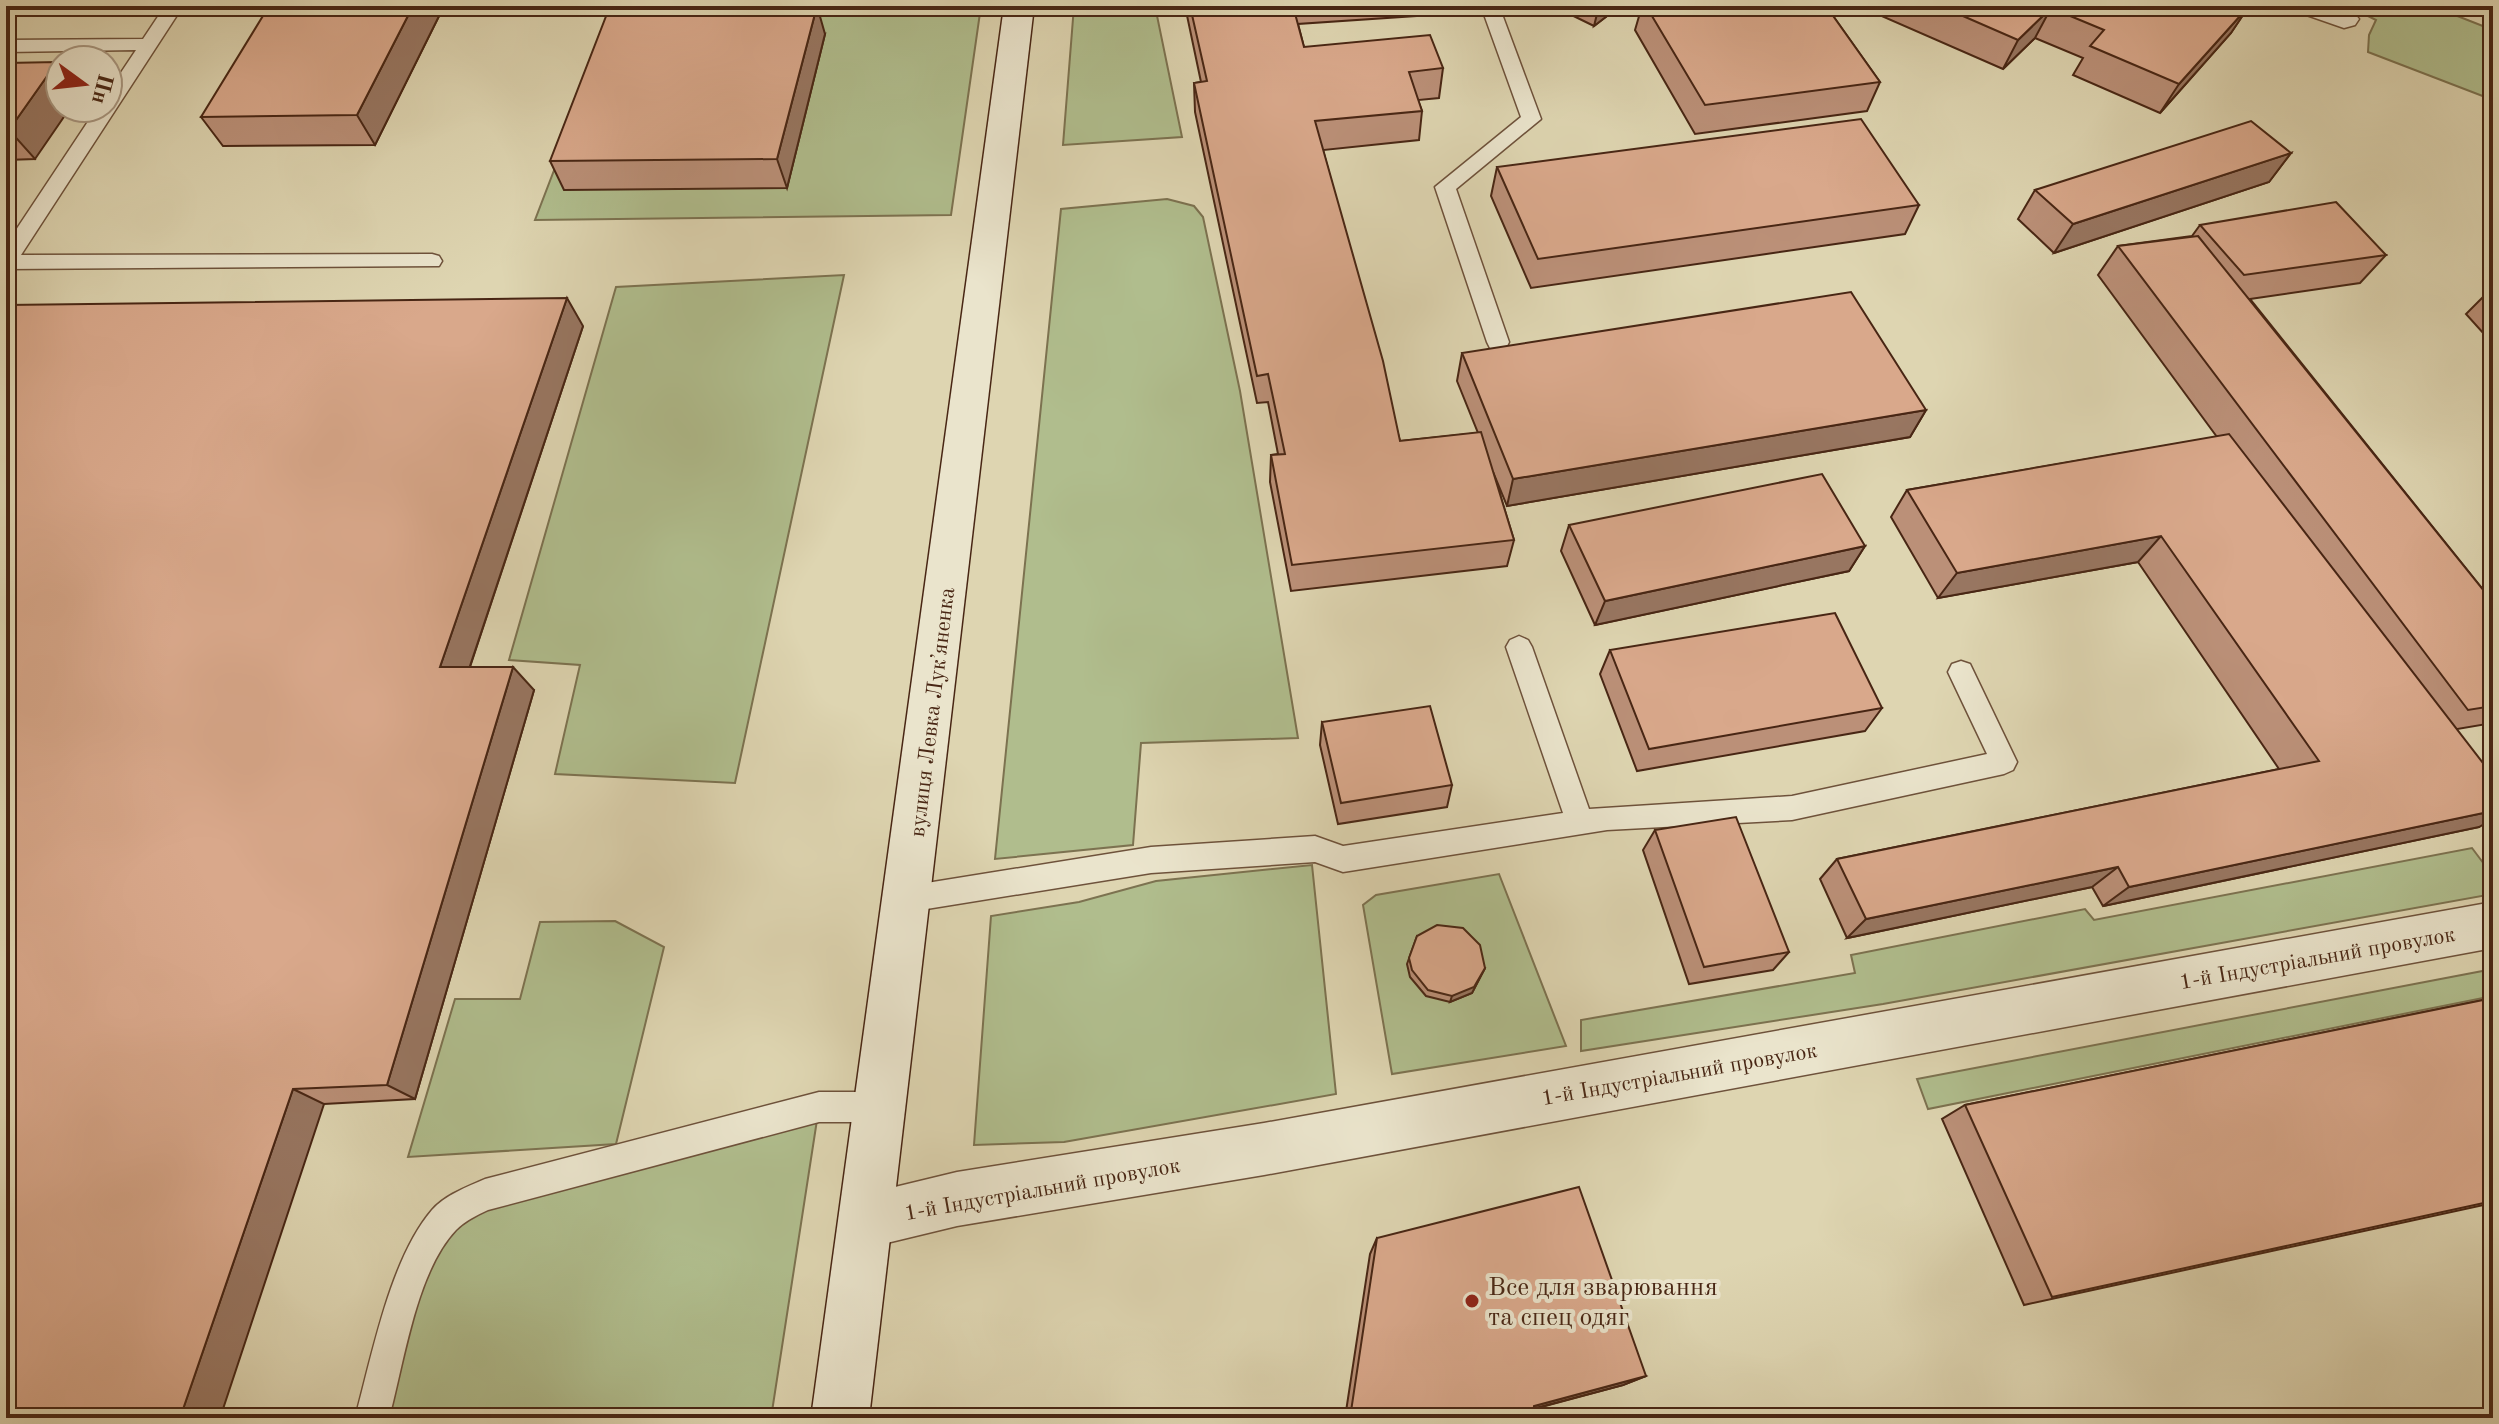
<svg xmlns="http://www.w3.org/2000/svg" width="2499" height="1424" viewBox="0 0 2499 1424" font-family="'Old Standard TT',serif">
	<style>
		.green { fill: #b0bd8d; stroke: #7c7250; stroke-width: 2 }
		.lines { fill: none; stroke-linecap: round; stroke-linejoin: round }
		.lane-casing { stroke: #6e523b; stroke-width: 3 }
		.street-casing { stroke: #6e523b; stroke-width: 3 }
		.secondary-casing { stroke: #482614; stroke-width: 3 }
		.lane { fill: #eae4cc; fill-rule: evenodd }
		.street { fill: #eae4cc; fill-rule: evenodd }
		.secondary { fill: #eae4cc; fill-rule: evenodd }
		.wall { fill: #bb9078; stroke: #482614; stroke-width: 2 }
		.shaded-wall { fill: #987661; stroke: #482614; stroke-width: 2 }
		.building { fill: #d9a88b; stroke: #482614; stroke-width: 2 }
		.poi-dot { fill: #8f2418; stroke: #eae4cc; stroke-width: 3 }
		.labels { text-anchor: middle; stroke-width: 8; stroke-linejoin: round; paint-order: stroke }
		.street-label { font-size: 22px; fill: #482614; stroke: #eae4cc }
		.near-poi-label { font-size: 26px; fill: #482614; stroke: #eae4cc; text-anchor: start }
	</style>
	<rect width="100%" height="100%" fill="#ded5b1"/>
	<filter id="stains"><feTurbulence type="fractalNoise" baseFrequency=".0025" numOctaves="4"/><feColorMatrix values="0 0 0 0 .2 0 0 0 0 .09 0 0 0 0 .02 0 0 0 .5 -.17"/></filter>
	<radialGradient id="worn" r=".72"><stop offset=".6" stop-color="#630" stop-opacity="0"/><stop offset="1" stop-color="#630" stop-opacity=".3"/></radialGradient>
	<g class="green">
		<path d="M617,6H981L951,215L535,220Z"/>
		<path d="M1074,6H1155L1182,137L1063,145Z"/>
		<path d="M2348,6H2432L2493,30V100L2368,52L2369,35L2376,20Z"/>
		<path d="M1167,199L1194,206L1203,217L1240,391L1298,738L1141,743L1133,845L995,859L1061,209Z"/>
		<path d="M844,275L735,783L555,774L580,665L509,660L616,287Z"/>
		<path d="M2472,848L2493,876V894L1883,1004L1581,1051V1020L1855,973L1851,955L2085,909L2094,920Z"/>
		<path d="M1312,865L1336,1094L1064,1142L974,1145L991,916L1079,902L1156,881Z"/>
		<path d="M1499,874L1566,1046L1392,1074L1363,905L1376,895Z"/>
		<path d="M615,921L664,947L616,1144L408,1157L455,999H520L540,922Z"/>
		<path d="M2493,969V996L1928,1109L1917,1079Z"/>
		<path d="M819,1107L771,1418H372L443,1220Z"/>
	</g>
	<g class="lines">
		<defs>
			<g id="lane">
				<path d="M165,6H183L21,255L432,254L439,256L442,261L439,266L6,269V245L97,108H108V92L136,50L6,52V40L143,39Z"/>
				<path d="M1481,6H1499L1541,119L1456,189L1509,342L1506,348H1490L1487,342L1435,187L1521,117Z"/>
				<path d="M1519,636L1528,640L1532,647L1589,809L1792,796L1987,754L1948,672L1952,664L1961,661L1970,664L2017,762L2013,770L2004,774L1792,820L1607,830L1343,872L1315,862L1151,873L908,912L898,908L894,899L898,890L908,886L1151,847L1315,836L1343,846L1563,813L1506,647L1510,640Z"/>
				<path d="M819,1092H881L892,1096L896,1107L892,1118L881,1122H819L488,1210C477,1215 465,1221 456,1230C416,1272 404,1363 389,1418H355C372,1356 390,1259 432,1210C445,1195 467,1187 485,1179Z"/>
			</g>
			<g id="street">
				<path d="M2294,6C2314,6 2346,0 2359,19L2355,25L2344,28L2298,12Z"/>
				<path d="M2493,902V948L1264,1175L957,1226L866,1248L847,1240L839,1221L847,1202L866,1194L957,1172L1264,1123Z"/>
			</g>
			<path id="secondary" d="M1004,6H1034L869,1418H811Z"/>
		</defs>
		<use href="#lane" class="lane-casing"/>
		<use href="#street" class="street-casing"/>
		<use href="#secondary" class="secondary-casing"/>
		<use href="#lane" class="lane"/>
		<use href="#street" class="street"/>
		<use href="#secondary" class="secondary"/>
	</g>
	<g class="wall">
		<path d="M444,6L375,145L223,146L201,117Z"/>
		<path d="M1185,6H1417L1416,16L1298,24L1304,47L1443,68L1439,98L1418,100L1422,111L1419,140L1323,150L1400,441L1478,433L1457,381L1462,353L1926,410L1910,437L1507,506L1493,472L1514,540L1507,566L1291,591L1270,482L1271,455L1278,454L1268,402L1257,403L1195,112L1194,83L1201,82Z"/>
		<path d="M1553,6H1620L1594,26Z"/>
		<path d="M1642,6H1826L1880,82L1867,111L1695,134L1635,30Z"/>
		<path d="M1880,6H2249L2231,33L2160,113L2073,75L2083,58L2035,38L2003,69L1877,14Z"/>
		<path d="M825,34L787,188L564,190L550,161Z"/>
		<path d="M6,63L35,159L6,160Z"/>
		<path d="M2291,153L2269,182L2054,253L2018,219L2035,190Z"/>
		<path d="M1497,167L1919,205L1905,234L1531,288L1491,196Z"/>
		<path d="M2200,225L2386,255L2360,283L2250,299L2493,602V723L2457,729L2479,827L2103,906L2092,887L1847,938L1820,879L1837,859L2279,769L2138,562L1938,598L1891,517L1907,490L2217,437L2098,275L2118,246L2192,236Z"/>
		<path d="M2493,287V344L2466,314Z"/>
		<path d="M583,326L470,667L534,690L415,1099L324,1104L6,1418Z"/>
		<path d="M1569,525L1865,546L1849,571L1595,625L1561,551Z"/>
		<path d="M1610,650L1882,708L1865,731L1637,771L1600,674Z"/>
		<path d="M1322,722L1452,785L1447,807L1338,824L1320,745Z"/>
		<path d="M1655,830L1789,952L1773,970L1689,984L1643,850Z"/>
		<path d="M1417,936L1485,968L1472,993L1450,1002L1426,996L1410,977L1407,964Z"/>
		<path d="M2493,998V1203L2024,1305L1942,1119L1965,1105Z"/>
		<path d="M1377,1238L1646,1376L1623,1385L1534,1409L1533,1418H1345L1370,1254Z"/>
	</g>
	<g class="shaded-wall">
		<path d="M413,6H444L375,145L357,115Z"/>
		<path d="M817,6L825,34L787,188L777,159Z"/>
		<path d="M1599,6H1620L1594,26Z"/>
		<path d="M2249,6L2231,33L2160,113L2179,84Z"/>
		<path d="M2051,8L2035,38L2003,69L2018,40Z"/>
		<path d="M57,62L60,65V108H70L35,159L9,130Z"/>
		<path d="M2291,153L2269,182L2054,253L2073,224Z"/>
		<path d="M567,298L583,326L462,690L440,667Z"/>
		<path d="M1926,410L1910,437L1507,506L1513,479Z"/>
		<path d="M2161,536L2138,562L1938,598L1957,573Z"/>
		<path d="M1865,546L1849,571L1595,625L1605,601Z"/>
		<path d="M513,667L534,690L415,1099L387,1085Z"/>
		<path d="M2493,811V819L2479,827L2103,906L2129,887Z"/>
		<path d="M2118,867L2092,887L1847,938L1866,919Z"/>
		<path d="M1485,968L1472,993L1450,1002L1452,996Z"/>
		<path d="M293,1089L324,1104L220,1418H180Z"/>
		<path d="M1646,1376L1623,1385L1517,1413L1534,1406Z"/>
	</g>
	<g class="building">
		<path d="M269,6H413L357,115L201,117Z"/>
		<path d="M610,6H817L777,159L550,161Z"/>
		<path d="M1190,6H1293L1304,47L1430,35L1443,68L1409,72L1422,111L1315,121L1383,361L1400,441L1481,432L1514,540L1292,565L1271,455L1285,454L1268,374L1257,376L1194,83L1207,81Z"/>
		<path d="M1646,6H1826L1880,82L1705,105Z"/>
		<path d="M1940,6H2249L2179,84L2090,46L2104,30L2051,8L2018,40Z"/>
		<path d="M57,62L9,130H6V63Z"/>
		<path d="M1861,119L1919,205L1538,259L1497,167Z"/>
		<path d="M2251,121L2291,153L2073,224L2035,190Z"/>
		<path d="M2336,202L2386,255L2244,275L2200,225Z"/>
		<path d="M2198,236L2493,602V706L2468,710L2118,246Z"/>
		<path d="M1851,292L1926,410L1513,479L1462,353Z"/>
		<path d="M567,298L440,667H513L387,1085L293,1089L180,1418H6V305Z"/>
		<path d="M2229,434L2493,776V811L2129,887L2118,867L1866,919L1837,859L2319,761L2161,536L1957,573L1907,490Z"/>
		<path d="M1822,474L1865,546L1605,601L1569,525Z"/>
		<path d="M1835,613L1882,708L1649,749L1610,650Z"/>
		<path d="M1430,706L1452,785L1341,803L1322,722Z"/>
		<path d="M1736,817L1789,952L1704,967L1655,830Z"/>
		<path d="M1437,925L1463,928L1480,945L1485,968L1474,987L1452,996L1428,990L1412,970L1409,958L1417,936Z"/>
		<path d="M2493,998V1201L2052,1297L1965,1105Z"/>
		<path d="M1579,1187L1646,1376L1534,1406L1533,1418H1350L1377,1238Z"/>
	</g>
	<circle class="poi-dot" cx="1472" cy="1301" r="8"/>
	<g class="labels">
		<g class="street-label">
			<text transform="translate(931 712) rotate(-83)" y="8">вулиця Левка Лукʼяненка</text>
			<text transform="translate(2317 957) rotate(-10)" y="8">1-й Індустріальний провулок</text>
			<text transform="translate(1679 1073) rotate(-10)" y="8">1-й Індустріальний провулок</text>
			<text transform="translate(1042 1188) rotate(-10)" y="8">1-й Індустріальний провулок</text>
		</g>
		<g class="near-poi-label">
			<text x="1488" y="1295">Все для зварювання<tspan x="1488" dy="30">та спец одяг</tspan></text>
		</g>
	</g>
	<rect width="2499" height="1424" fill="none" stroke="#ded5b1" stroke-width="32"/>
	<rect x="8" y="8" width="2483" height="1408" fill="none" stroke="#482614" stroke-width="4"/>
	<rect x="16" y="16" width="2467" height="1392" fill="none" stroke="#482614" stroke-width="2"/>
	<g transform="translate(84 84) rotate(105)"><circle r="38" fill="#eae4cc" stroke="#a99882" stroke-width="2"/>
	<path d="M0-6L14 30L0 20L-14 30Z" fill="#8f2418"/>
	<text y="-12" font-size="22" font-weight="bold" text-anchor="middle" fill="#482614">Пн</text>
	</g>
	<rect width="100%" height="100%" filter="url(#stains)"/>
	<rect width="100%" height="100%" fill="url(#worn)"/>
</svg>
